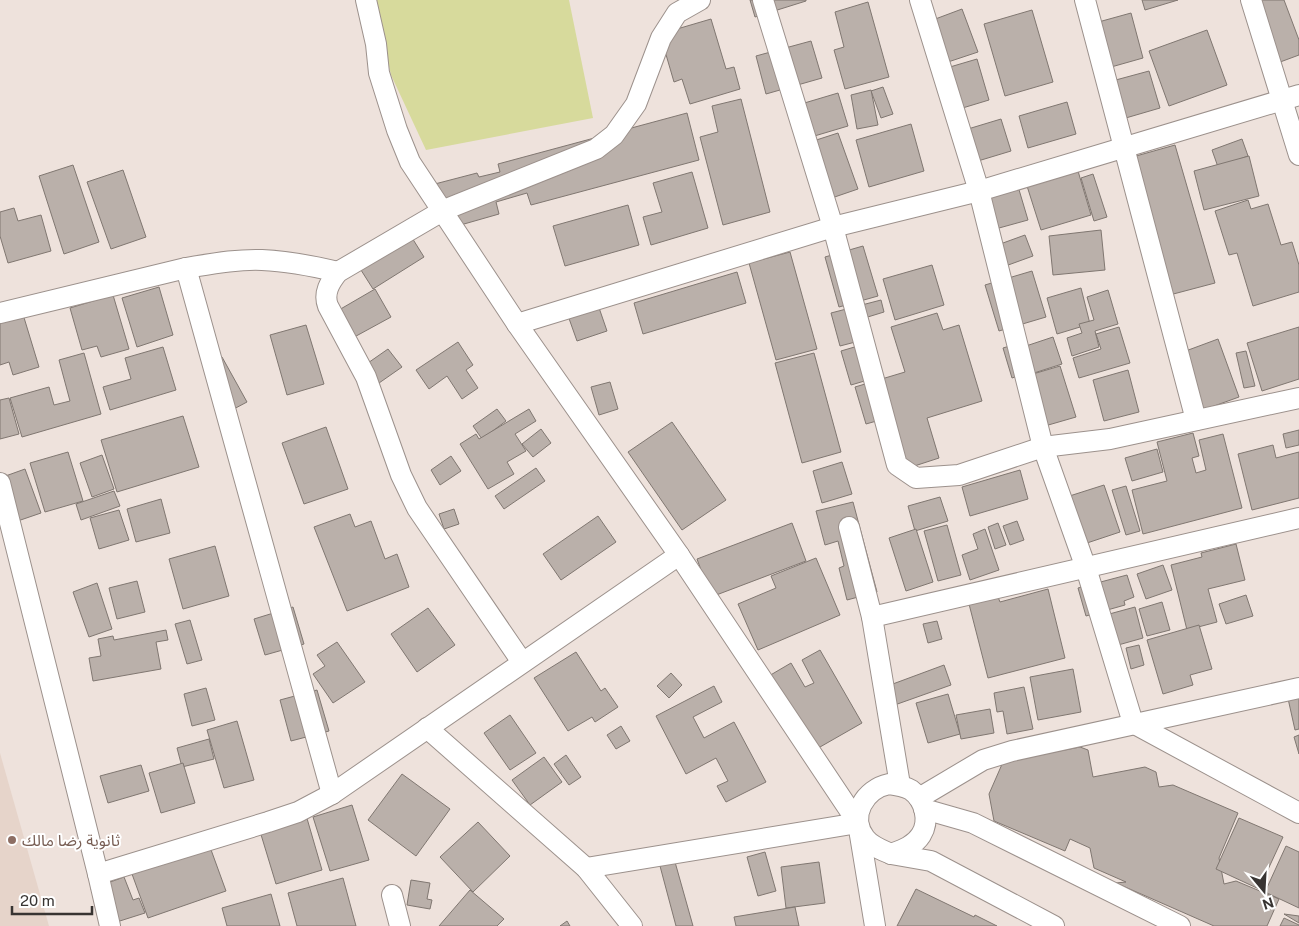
<svg xmlns="http://www.w3.org/2000/svg" width="1299" height="926" viewBox="0 0 1299 926" font-family="'Public Sans','Noto Sans Arabic',sans-serif">
	<style>
		.built { fill: #e6d4ca }
		.green { fill: #d7da9c }
		.building { fill: #bab0aa; stroke: #807771 }
		.lines { fill: none; stroke-linecap: round; stroke-linejoin: round }
		.street-casing { stroke: #9c918c; stroke-width: 22 }
		.street { stroke: #fff; stroke-width: 20 }
		.education-dot { fill: #8d6e63; stroke: #fff; stroke-width: 2 }
		.labels { text-anchor: middle; stroke-width: 4; stroke-linejoin: round; paint-order: stroke }
		.education-label { font-size: 16px; fill: #785e54; stroke: #fff; text-anchor: start }
	</style>
	<rect width="100%" height="100%" fill="#eee2dc"/>
	<path class="built" d="M0,753L49,926H0Z"/>
	<path class="green" d="M374,0H569L593,118L426,150L391,75Z"/>
	<g class="building">
		<path d="M750,0H806V1L755,17Z"/>
		<path d="M1142,0H1178L1145,10Z"/>
		<path d="M1245,0H1284L1299,40V55L1264,68L1248,24L1253,22Z"/>
		<path d="M868,2L889,77L845,89L834,50L844,47L835,12Z"/>
		<path d="M962,9L978,52L945,63L930,21Z"/>
		<path d="M1032,10L1053,82L1005,96L984,24Z"/>
		<path d="M1131,13L1143,58L1097,71L1084,26Z"/>
		<path d="M711,19L726,69L734,67L740,89L690,104L682,79L674,82L660,34Z"/>
		<path d="M1207,30L1227,85L1169,106L1149,51Z"/>
		<path d="M811,41L822,78L766,94L756,56Z"/>
		<path d="M977,59L989,100L946,113L933,72Z"/>
		<path d="M1149,71L1160,108L1112,122L1101,84Z"/>
		<path d="M883,87L893,114L881,118L871,91Z"/>
		<path d="M871,90L878,125L857,129L851,95Z"/>
		<path d="M838,93L848,126L801,140L791,107Z"/>
		<path d="M741,99L770,212L723,225L700,137L718,132L712,106Z"/>
		<path d="M1067,102L1076,134L1028,148L1019,116Z"/>
		<path d="M687,113L699,160L531,205L527,193L496,202L499,214L443,230L431,185L477,173L479,177L500,172L498,164Z"/>
		<path d="M1001,119L1011,151L968,164L958,132Z"/>
		<path d="M911,124L924,171L869,187L856,140Z"/>
		<path d="M838,133L858,189L820,202L804,144Z"/>
		<path d="M1242,139L1248,156L1218,167L1212,150Z"/>
		<path d="M1175,145L1215,283L1162,297L1122,160Z"/>
		<path d="M1249,156L1259,196L1204,210L1194,171Z"/>
		<path d="M73,165L99,242L64,254L39,176Z"/>
		<path d="M123,170L146,237L111,249L87,182Z"/>
		<path d="M1078,171L1091,215L1041,230L1027,186Z"/>
		<path d="M692,172L708,228L651,245L643,217L662,212L653,183Z"/>
		<path d="M1093,174L1107,217L1094,221L1081,178Z"/>
		<path d="M1017,183L1028,220L981,233L971,197Z"/>
		<path d="M1248,200L1251,209L1268,204L1281,245L1292,242L1299,265V292L1253,306L1237,253L1229,255L1215,211Z"/>
		<path d="M628,205L639,245L565,266L553,226Z"/>
		<path d="M14,208L18,221L41,215L51,251L8,263L0,236V212Z"/>
		<path d="M1101,230L1105,270L1053,275L1049,236Z"/>
		<path d="M409,233L424,257L373,289L354,259Z"/>
		<path d="M1025,235L1033,256L1000,268L992,247Z"/>
		<path d="M863,246L878,296L839,307L825,257Z"/>
		<path d="M790,252L817,349L776,360L749,263Z"/>
		<path d="M932,265L944,305L895,320L883,279Z"/>
		<path d="M1032,271L1046,317L999,331L985,285Z"/>
		<path d="M737,272L746,303L643,334L634,303Z"/>
		<path d="M159,287L173,335L137,347L122,298Z"/>
		<path d="M1081,288L1090,324L1057,334L1047,298Z"/>
		<path d="M375,289L391,317L347,341L332,314Z"/>
		<path d="M1108,290L1118,324L1095,331L1099,347L1072,356L1067,338L1082,333L1079,324L1094,320L1087,297Z"/>
		<path d="M113,295L129,349L101,357L97,346L82,350L70,308Z"/>
		<path d="M596,299L607,331L577,341L566,310Z"/>
		<path d="M881,300L884,312L858,320L863,340L840,346L831,313Z"/>
		<path d="M22,311L39,367L13,375L9,362L0,365V318Z"/>
		<path d="M937,313L943,330L959,325L982,401L927,418L939,458L896,472L880,420L866,424L855,387L905,372L891,327Z"/>
		<path d="M306,325L324,384L287,395L270,335Z"/>
		<path d="M1119,327L1130,363L1079,378L1073,358L1101,349L1096,334Z"/>
		<path d="M1299,327V379L1262,391L1247,343Z"/>
		<path d="M1053,337L1062,364L1034,373L1026,346Z"/>
		<path d="M1218,339L1239,397L1203,410L1183,352Z"/>
		<path d="M458,342L473,365L466,370L478,388L462,399L447,376L429,389L416,370Z"/>
		<path d="M1023,342L1032,371L1012,378L1003,348Z"/>
		<path d="M868,343L878,377L851,385L841,351Z"/>
		<path d="M163,347L176,390L110,410L103,387L131,379L125,358Z"/>
		<path d="M388,349L402,367L369,390L355,372Z"/>
		<path d="M1246,351L1255,386L1244,388L1236,353Z"/>
		<path d="M84,353L101,414L22,437L10,398L49,387L54,405L70,401L59,360Z"/>
		<path d="M814,353L841,452L802,463L775,363Z"/>
		<path d="M222,357L247,402L230,411L213,362Z"/>
		<path d="M1060,366L1076,417L1031,430L1016,379Z"/>
		<path d="M1128,370L1139,412L1104,421L1093,380Z"/>
		<path d="M610,382L618,409L599,415L591,387Z"/>
		<path d="M9,398L19,434L0,439V400Z"/>
		<path d="M497,409L506,421L482,439L473,426Z"/>
		<path d="M529,409L536,421L515,434L526,451L507,462L514,474L488,489L460,444L476,434L479,439Z"/>
		<path d="M183,416L199,467L117,492L101,440Z"/>
		<path d="M672,422L726,500L682,530L628,452Z"/>
		<path d="M326,427L348,489L304,504L282,443Z"/>
		<path d="M541,429L551,443L533,457L522,444Z"/>
		<path d="M1299,430V445L1286,448L1283,434Z"/>
		<path d="M1193,433L1199,456L1192,458L1196,473L1206,470L1199,440L1223,434L1242,508L1143,534L1132,490L1167,481L1157,442Z"/>
		<path d="M1273,445L1276,458L1299,452V498L1252,510L1238,454Z"/>
		<path d="M1157,449L1163,472L1132,481L1125,458Z"/>
		<path d="M68,452L83,501L45,512L30,463Z"/>
		<path d="M102,455L114,489L92,497L80,463Z"/>
		<path d="M451,456L461,471L440,485L431,470Z"/>
		<path d="M842,462L852,494L822,503L813,471Z"/>
		<path d="M536,468L545,481L504,509L495,496Z"/>
		<path d="M25,469L41,513L6,525L0,478Z"/>
		<path d="M1020,470L1028,499L970,516L962,487Z"/>
		<path d="M1104,485L1120,532L1072,548L1057,500Z"/>
		<path d="M1126,486L1140,531L1126,535L1112,490Z"/>
		<path d="M114,491L120,506L81,520L76,504Z"/>
		<path d="M940,497L948,521L915,531L908,506Z"/>
		<path d="M161,499L170,533L136,542L127,509Z"/>
		<path d="M853,502L877,592L847,600L839,568L844,566L838,541L825,545L816,511Z"/>
		<path d="M454,509L459,524L444,529L439,514Z"/>
		<path d="M119,510L129,540L99,549L90,518Z"/>
		<path d="M350,514L355,527L371,521L385,559L397,554L409,587L347,611L314,527Z"/>
		<path d="M598,516L616,542L561,580L543,554Z"/>
		<path d="M1017,521L1024,540L1010,545L1003,526Z"/>
		<path d="M792,523L806,561L711,597L697,559Z"/>
		<path d="M998,523L1006,545L995,549L988,527Z"/>
		<path d="M947,525L961,575L938,581L924,531Z"/>
		<path d="M916,529L933,582L906,591L889,538Z"/>
		<path d="M985,529L999,570L970,580L962,555L978,549L973,534Z"/>
		<path d="M1236,544L1245,580L1208,589L1217,622L1187,630L1171,565L1202,557L1201,553Z"/>
		<path d="M215,546L229,596L183,609L169,559Z"/>
		<path d="M816,558L840,615L758,650L738,604L776,588L771,576Z"/>
		<path d="M1163,565L1172,590L1146,599L1137,574Z"/>
		<path d="M1127,575L1134,597L1124,601L1125,605L1086,616L1078,588Z"/>
		<path d="M137,581L145,612L117,619L109,588Z"/>
		<path d="M97,583L112,629L89,637L73,592Z"/>
		<path d="M1048,589L1065,658L988,678L969,604L998,597L1000,602Z"/>
		<path d="M1246,595L1253,616L1226,624L1219,604Z"/>
		<path d="M1162,602L1170,630L1147,636L1139,609Z"/>
		<path d="M293,607L304,644L265,655L254,619Z"/>
		<path d="M1135,607L1143,638L1111,647L1102,616Z"/>
		<path d="M428,608L455,645L417,672L391,634Z"/>
		<path d="M190,620L202,660L187,664L175,624Z"/>
		<path d="M937,621L942,639L928,643L923,624Z"/>
		<path d="M1199,625L1212,669L1190,675L1193,685L1163,694L1147,640Z"/>
		<path d="M166,630L168,640L156,642L161,669L93,681L89,658L101,656L98,639L113,636L114,640Z"/>
		<path d="M337,642L365,682L333,703L313,674L325,666L317,655Z"/>
		<path d="M1139,645L1144,665L1131,669L1126,648Z"/>
		<path d="M820,650L862,723L806,755L762,680L791,663L805,687L814,683L802,660Z"/>
		<path d="M576,652L601,691L605,688L618,707L595,722L592,717L568,731L534,678Z"/>
		<path d="M944,665L951,685L889,707L882,688Z"/>
		<path d="M1073,669L1081,712L1038,720L1030,677Z"/>
		<path d="M671,673L682,685L669,698L657,686Z"/>
		<path d="M714,686L722,702L693,717L704,738L734,722L766,782L726,802L717,786L728,781L716,758L686,774L656,716Z"/>
		<path d="M1024,687L1033,729L1007,734L1003,711L997,712L994,693Z"/>
		<path d="M206,688L215,720L192,726L184,694Z"/>
		<path d="M317,690L329,731L291,741L280,700Z"/>
		<path d="M1299,691V729L1295,730L1287,694Z"/>
		<path d="M948,694L960,734L928,743L916,703Z"/>
		<path d="M990,709L994,733L961,739L956,715Z"/>
		<path d="M510,715L536,753L510,770L484,733Z"/>
		<path d="M237,721L254,780L224,788L207,730Z"/>
		<path d="M621,726L630,741L616,749L607,735Z"/>
		<path d="M1299,735V754L1294,737Z"/>
		<path d="M209,739L214,759L182,767L177,748Z"/>
		<path d="M1080,747L1088,750L1093,777L1145,767L1156,772L1159,787L1173,785L1238,813L1219,858L1224,884L1236,881L1279,899L1267,926H1214L1116,883L1126,882L1094,868L1090,848L1070,839L1065,851L994,821L989,794L1003,762Z"/>
		<path d="M566,755L581,777L569,785L554,764Z"/>
		<path d="M544,757L562,782L530,805L512,780Z"/>
		<path d="M183,763L195,803L161,813L149,773Z"/>
		<path d="M141,765L149,791L108,803L100,776Z"/>
		<path d="M402,774L450,809L416,856L368,820Z"/>
		<path d="M352,805L369,860L330,871L313,817Z"/>
		<path d="M306,815L322,870L276,884L259,828Z"/>
		<path d="M1239,818L1283,837L1259,889L1216,869Z"/>
		<path d="M478,822L510,856L473,892L440,857Z"/>
		<path d="M1286,846L1299,852V908L1265,892Z"/>
		<path d="M210,847L226,891L148,918L132,874Z"/>
		<path d="M765,852L776,891L758,896L747,857Z"/>
		<path d="M675,862L693,926H676L660,866Z"/>
		<path d="M819,862L825,903L786,908L781,867Z"/>
		<path d="M124,877L133,900L139,898L145,913L104,926L91,889Z"/>
		<path d="M343,878L356,926H297L288,893Z"/>
		<path d="M411,880L430,883L427,899L432,900L430,909L407,905Z"/>
		<path d="M916,889L974,917L975,915L997,926H897Z"/>
		<path d="M470,890L504,919L497,926H439Z"/>
		<path d="M271,894L280,926H227L222,908Z"/>
		<path d="M795,907L799,926H736L734,917Z"/>
		<path d="M1284,914L1299,916V923Z"/>
		<path d="M1284,918L1299,925V926H1280Z"/>
		<path d="M567,921L570,926H560Z"/>
	</g>
	<g class="lines">
		<defs>
			<g id="street">
				<path d="M366,0L376,44L379,73L397,130L410,162L517,324L679,555L858,823L875,926"/>
				<path d="M763,0L833,227L897,465L916,478L959,475L1043,447L1110,439L1299,398"/>
				<path d="M920,0L979,191L1043,447L1086,568L1133,723L1299,813"/>
				<path d="M1085,0L1196,420"/>
				<path d="M1251,0L1299,155"/>
				<path d="M186,268L332,794"/>
				<path d="M0,313L186,268C211,264 237,259 262,260C288,261 313,266 338,272"/>
				<path d="M517,324L833,227L979,191L1299,95"/>
				<path d="M0,483L98,874L110,926"/>
				<path d="M849,527L872,617L900,785"/>
				<path d="M872,617L1299,518"/>
				<path d="M522,662L417,508L401,475L366,377L328,306C323,293 330,282 338,272L444,210L596,149L614,135L636,104L661,38L677,13L700,0"/>
				<path d="M427,728L586,868L632,926"/>
				<path d="M889,784C897,785 904,786 911,790C925,800 930,821 921,835C914,846 902,850 891,854C882,850 871,846 865,838C848,816 865,789 889,784Z"/>
				<path d="M919,798L983,760L1012,751L1299,688"/>
				<path d="M924,809L973,823L1180,926"/>
				<path d="M891,854L931,861L1054,926"/>
				<path d="M586,868L858,823"/>
				<path d="M98,874L268,822L298,812L332,794L679,555"/>
				<path d="M392,895L400,926"/>
			</g>
		</defs>
		<use href="#street" class="street-casing"/>
		<use href="#street" class="street"/>
	</g>
	<circle class="education-dot" cx="12" cy="840" r="5"/>
	<g class="labels">
		<g class="education-label">
			<text x="22" y="846">ثانوية رضا مالك</text>
		</g>
	</g>
	<g transform="translate(1264 891) rotate(162)" stroke="#ffffff" stroke-width="4" paint-order="stroke">
	<path d="M0-4L9 19L0 12L-9 19Z" fill="#383432"/>
	<text y="-8" font-size="14" font-weight="bold" text-anchor="middle" fill="#383432">N</text>
	</g>
	<path d="M12 906v8h80v-8" fill="none" stroke="#383432" stroke-width="2.5"/>
	<text x="20" y="906" font-size="15" fill="#383432" stroke="#ffffff" stroke-width="4" paint-order="stroke">20 m</text>
</svg>
